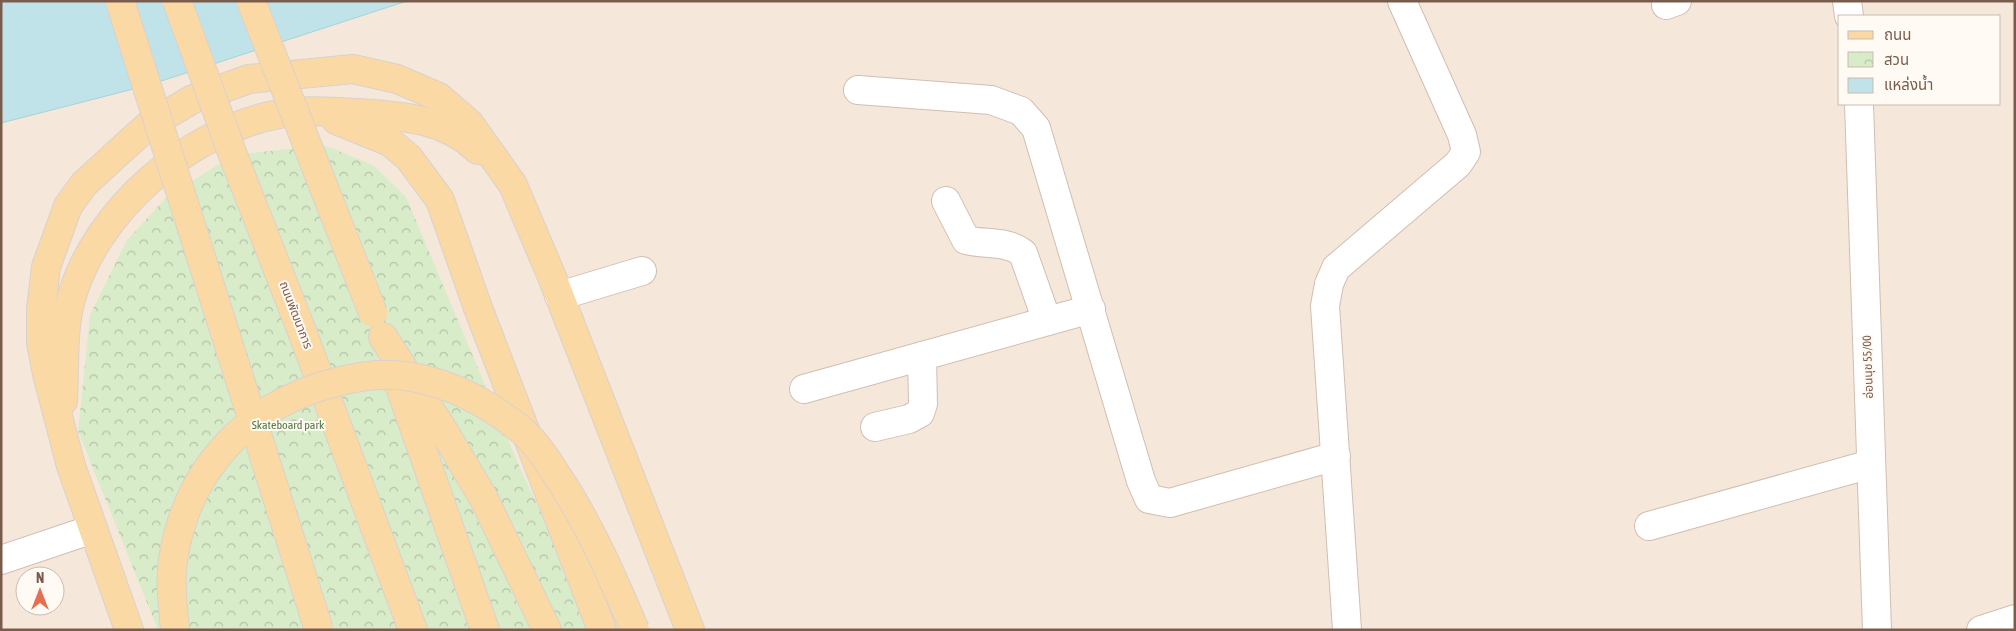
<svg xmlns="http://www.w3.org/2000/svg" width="2016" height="631" viewBox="0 0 2016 631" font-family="'Asap Condensed','Noto Sans Thai',sans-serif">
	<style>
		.residential { fill: #f5e8da; fill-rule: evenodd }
		.park { fill: url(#park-crowns) }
		.water { fill: #bfe3e8; stroke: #a5d3da }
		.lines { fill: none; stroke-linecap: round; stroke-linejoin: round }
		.minor-casing { stroke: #d1beb0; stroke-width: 30 }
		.major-casing { stroke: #dad1cd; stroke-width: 30 }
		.minor { stroke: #fff; stroke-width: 28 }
		.major { stroke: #fbd9a5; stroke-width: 28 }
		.major-bridge-casing { stroke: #dad1cd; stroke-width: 30; stroke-linecap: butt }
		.major-bridge { stroke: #fbd9a5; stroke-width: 28 }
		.labels { text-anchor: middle; stroke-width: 4; stroke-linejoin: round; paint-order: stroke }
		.street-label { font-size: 12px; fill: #7a5c4d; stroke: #fffaf3 }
		.park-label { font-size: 12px; fill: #537a41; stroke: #fffaf3 }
	</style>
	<defs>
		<pattern id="park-crowns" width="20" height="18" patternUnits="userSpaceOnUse" patternTransform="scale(1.25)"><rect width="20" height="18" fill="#d8ecc9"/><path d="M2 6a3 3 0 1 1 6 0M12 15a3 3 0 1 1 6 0" fill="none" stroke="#b4c2a5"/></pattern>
	</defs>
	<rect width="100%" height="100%" fill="#fdf6ec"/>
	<path class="residential" d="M1,1H2015V630H1ZM1840,16H2000V104H1840ZM25,576H55V606H25Z"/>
	<path class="park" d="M324,145L373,165L406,197L520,468L597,630H158L78,431L90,315L127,240L166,198L233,155Z"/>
	<path class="water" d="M1,1H407L149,85L1,123Z"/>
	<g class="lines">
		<defs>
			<g id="minor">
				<path d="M1847,1L1849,16"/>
				<path d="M1666,5L1677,1"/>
				<path d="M858,90L991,100L1021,111L1036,128L1141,481L1149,499L1170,503L1336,456"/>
				<path d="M1859,104L1877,630"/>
				<path d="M946,201L966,240C985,245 1006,240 1023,253L1047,321"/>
				<path d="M559,296L642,271"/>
				<path d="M804,389L1091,309"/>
				<path d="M875,427L909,419L920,413L923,404L922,356"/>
				<path d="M1649,526L1871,464"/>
				<path d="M1,560L93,529"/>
				<path d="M1347,630L1325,306L1329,284L1336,268L1458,164L1466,152L1462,135L1402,1"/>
				<path d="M1981,630L2015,619"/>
			</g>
			<g id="major">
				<path d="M336,120L390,142L409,158L440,200L478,308L602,630"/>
				<path d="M303,334L413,630"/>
				<path d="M383,337L442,428L484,499L547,630"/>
				<path d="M397,378L485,630"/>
				<path d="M63,401C65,368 62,331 71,299C96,210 188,131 279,114C305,109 332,112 358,113C402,116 444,118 478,150"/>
				<path d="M129,630L71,466L47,374L41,343V309L46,267L68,206L84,184L132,140L149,125L193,99L249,79L353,69L397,79L439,97L469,123L513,185L552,277L690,630"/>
			</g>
		</defs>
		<use href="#minor" class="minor-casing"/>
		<use href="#major" class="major-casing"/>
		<use href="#minor" class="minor"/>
		<use href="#major" class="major"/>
		<defs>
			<g id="major-bridge">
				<path d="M120,1L319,630"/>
				<path d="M177,1L233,155L303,334"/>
				<path d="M251,1L373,313"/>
				<path d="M175,630C173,605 169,579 174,554C189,467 249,405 333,383C358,376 386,372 412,377C452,384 489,404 520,429C535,441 546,458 556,474C589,523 612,576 635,630"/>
			</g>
		</defs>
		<use href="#major-bridge" class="major-bridge-casing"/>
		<use href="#major-bridge" class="major-bridge"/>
	</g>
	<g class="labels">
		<g class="street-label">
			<text transform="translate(296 315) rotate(69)" y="4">ถนนพัฒนาการ</text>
			<text transform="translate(1868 367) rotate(-92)" y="4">อ่อนนุช 55/00</text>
		</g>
		<g class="park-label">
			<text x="288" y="429">Skateboard park</text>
		</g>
	</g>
	<rect width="2016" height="631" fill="none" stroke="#7a5c4d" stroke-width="5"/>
	<rect x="1838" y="15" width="162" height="90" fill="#fffaf3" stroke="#cabbb1"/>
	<rect x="1848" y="31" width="25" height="8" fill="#fbd9a5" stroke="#cabbb1"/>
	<text x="1884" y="40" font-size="15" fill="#7a5c4d">ถนน</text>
	<rect x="1848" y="52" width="25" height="15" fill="url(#park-crowns)" stroke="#cabbb1"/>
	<text x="1884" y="65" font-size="15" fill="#7a5c4d">สวน</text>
	<rect x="1848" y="78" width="25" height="15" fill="#bfe3e8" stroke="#cabbb1"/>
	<text x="1884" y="90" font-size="15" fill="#7a5c4d">แหล่งน้ำ</text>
	<g transform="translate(40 591)"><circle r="24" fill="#fffaf3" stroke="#cabbb1"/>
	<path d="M0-4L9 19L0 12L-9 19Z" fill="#e76f51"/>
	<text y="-8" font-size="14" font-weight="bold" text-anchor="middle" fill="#7a5c4d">N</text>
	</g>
</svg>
